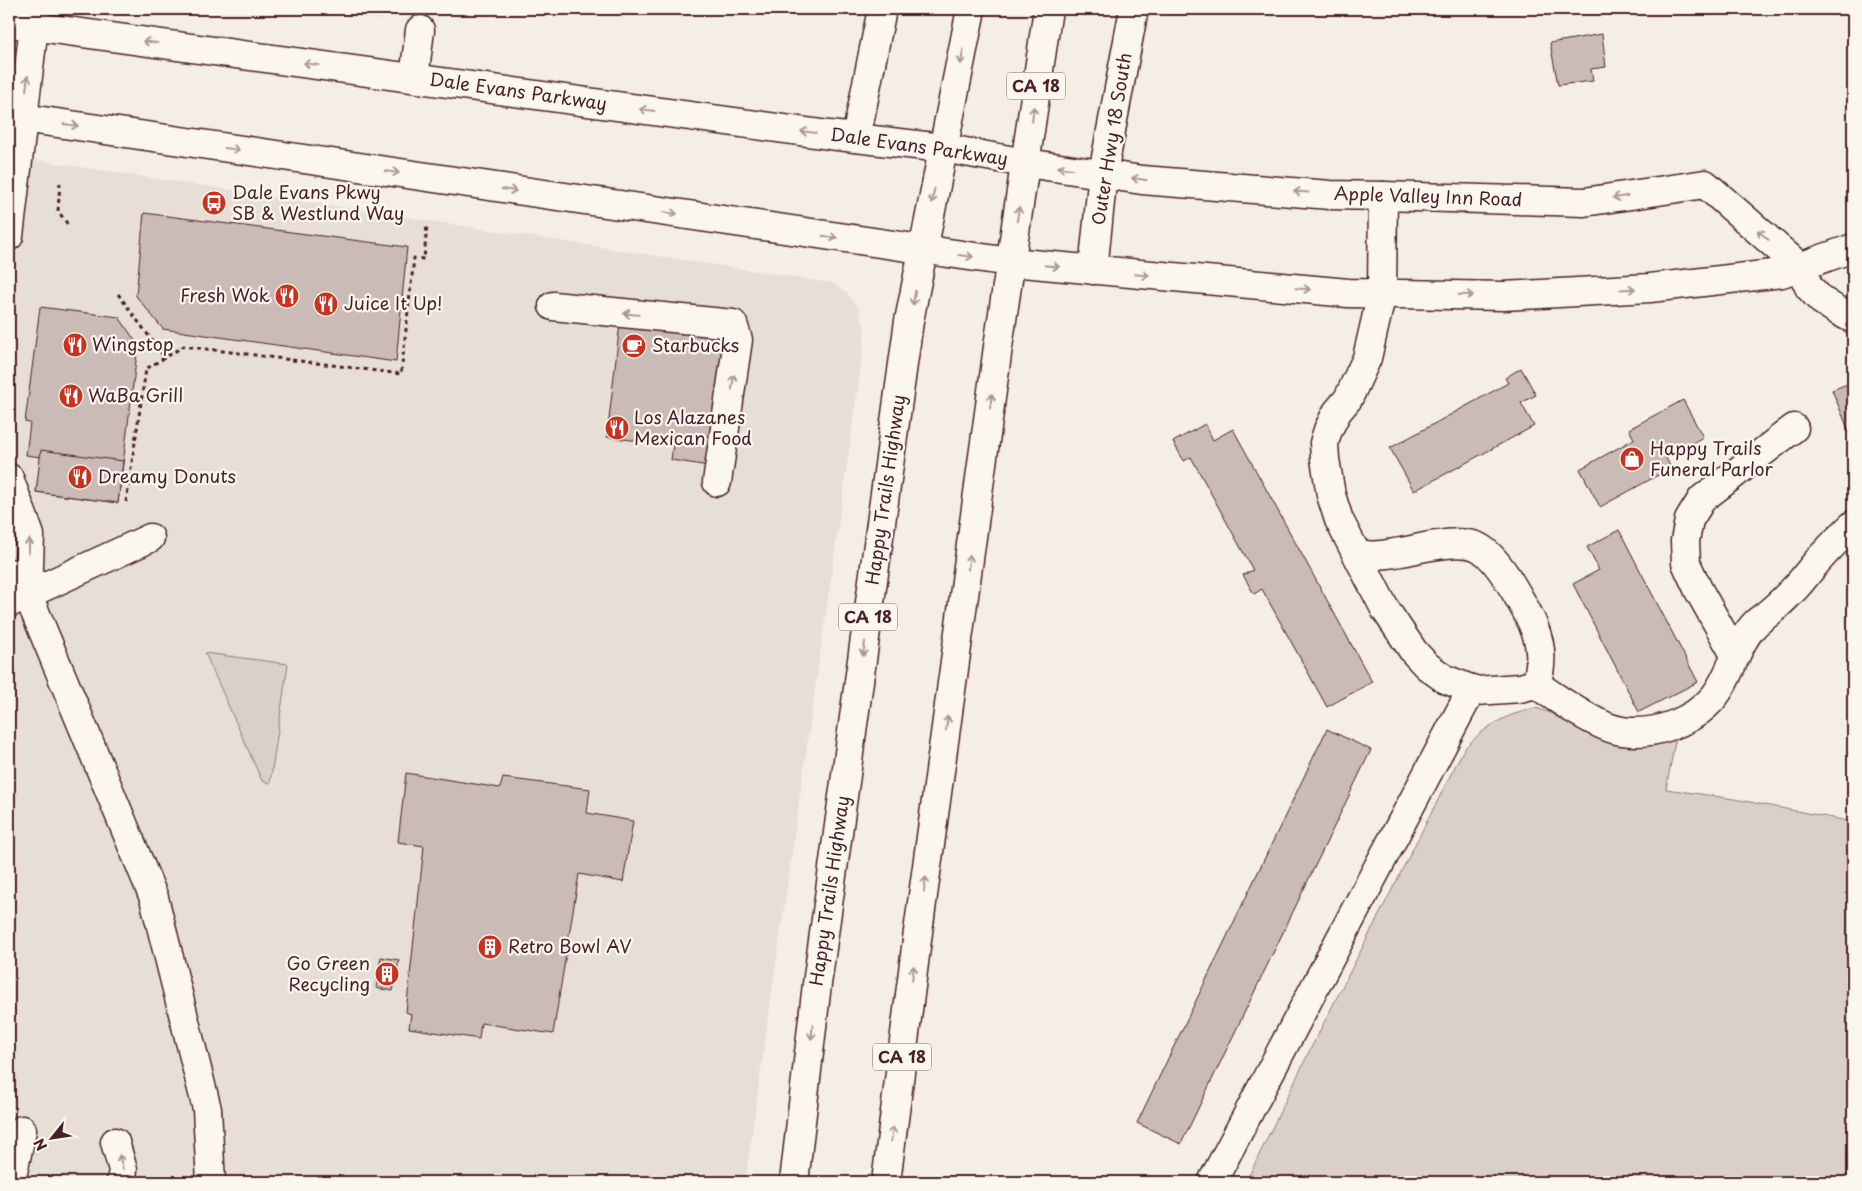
<svg xmlns="http://www.w3.org/2000/svg" width="1862" height="1191" viewBox="0 0 1862 1191" font-family="'Playpen Sans',sans-serif">
	<style>
		.built { fill: #e7dfd6 }
		.green { fill: #dbd0c9; stroke: #92787a }
		.building { fill: #cabbb6; stroke: #4a1f2b }
		.lines { fill: none; stroke-linecap: round; stroke-linejoin: round }
		.minor-casing { stroke: #4a1f2b; stroke-width: 31 }
		.major-casing { stroke: #4a1f2b; stroke-width: 31 }
		.path { stroke: #4a1f2b; stroke-width: 3; stroke-dasharray: 4 4; stroke-linecap: butt }
		.minor { stroke: #fbf7ec; stroke-width: 28 }
		.major { stroke: #fbf7ec; stroke-width: 28 }
		.oneway { stroke: #ab9695 }
		.labels { text-anchor: middle; stroke-width: 4.5; stroke-linejoin: round; paint-order: stroke }
		.shield { fill: #fbf7ec; stroke: #7f6065; stroke-width: 1 }
		.shield-label { font-size: 16px; font-weight: bold; fill: #4a1f2b }
		.street-label { font-size: 18px; fill: #4a1f2b; stroke: #fbf7ec }
		.poi-label { font-size: 18px; fill: #4a1f2b; stroke: #fbf7ec; text-anchor: start }
	</style>
	<rect width="100%" height="100%" fill="#f4eee4"/>
	<filter id="ink" filterUnits="userSpaceOnUse"><feTurbulence type="fractalNoise" baseFrequency=".02" numOctaves="2"/><feDisplacementMap in="SourceGraphic" scale="10" xChannelSelector="R" yChannelSelector="G"/><feConvolveMatrix kernelMatrix="1 2 1 2 8 2 1 2 1" color-interpolation-filters="sRGB"/></filter>
	<g filter="url(#ink)">
		<g class="built">
			<path d="M302,9H383L381,20Z"/>
			<path d="M9,156L832,283L847,293L858,307L865,329L864,345L745,1182H9Z"/>
		</g>
		<g class="green">
			<path d="M205,653L288,664L270,783L262,781Z"/>
			<path d="M1536,708L1573,721L1619,744L1659,742L1676,737L1666,789L1734,799L1853,822V1182H1246L1309,1052L1464,749C1488,724 1503,716 1536,708Z"/>
		</g>
		<g class="building">
			<path d="M1602,34L1606,67L1591,69L1593,81L1558,85L1550,43Z"/>
			<path d="M144,213L407,247L396,362L163,329L136,296Z"/>
			<path d="M40,307L119,317L138,345L118,503L36,492L41,457L26,455L30,423L25,422Z"/>
			<path d="M620,323L726,334L709,466L671,460L673,445L607,437Z"/>
			<path d="M1521,368L1536,395L1521,403L1534,426L1414,491L1390,448L1508,383L1505,378Z"/>
			<path d="M1853,382V435L1851,436L1832,390Z"/>
			<path d="M1683,400L1703,437L1666,458L1671,468L1600,507L1580,469L1634,439L1629,429Z"/>
			<path d="M1205,424L1213,440L1233,429L1372,682L1327,707L1262,589L1254,594L1243,575L1253,570L1191,457L1184,461L1173,442Z"/>
			<path d="M41,450L123,461L118,503L36,492Z"/>
			<path d="M1619,530L1698,682L1639,712L1573,584L1599,570L1587,547Z"/>
			<path d="M1327,729L1371,750L1181,1144L1137,1123Z"/>
			<path d="M406,773L500,788L503,778L590,789L587,813L633,821L623,882L579,874L553,1034L481,1023L479,1039L409,1028L411,1014L406,1012L424,846L398,842Z"/>
			<path d="M381,957L399,960L393,991L376,988Z"/>
		</g>
		<g class="lines">
			<defs>
				<g id="minor">
					<path d="M414,78L420,30"/>
					<path d="M856,138L882,9"/>
					<path d="M1026,163L1142,180L1330,195L1383,196L1584,202L1705,184L1800,267L1809,287L1821,300L1838,311L1853,319"/>
					<path d="M1383,196L1382,293L1367,358L1348,399L1337,412L1328,430L1324,443L1325,459L1331,495L1339,520L1385,609L1414,652L1427,666L1445,679L1476,691L1520,688L1536,684C1556,698 1598,728 1622,731C1654,736 1693,722 1714,697C1732,675 1735,645 1755,624C1760,619 1767,615 1772,610C1781,603 1789,594 1797,586C1806,576 1814,564 1824,554C1833,544 1843,534 1853,525"/>
					<path d="M9,236L36,9"/>
					<path d="M1010,262L1348,293L1503,296L1650,288L1782,273L1853,248"/>
					<path d="M1093,270L1103,173L1134,9"/>
					<path d="M553,306L733,324L738,340L717,482"/>
					<path d="M9,478L30,535L28,595"/>
					<path d="M1356,553C1371,558 1386,554 1401,552C1413,550 1426,546 1438,545C1450,543 1465,542 1476,546C1495,554 1513,587 1523,605C1538,631 1546,654 1536,684"/>
					<path d="M9,573L28,595L154,898L207,1109L211,1182"/>
					<path d="M9,603L150,538"/>
					<path d="M1735,655L1698,589L1686,563L1685,541L1689,520L1702,499L1794,428"/>
					<path d="M115,1142L123,1170L121,1182"/>
					<path d="M11,1182L22,1130"/>
					<path d="M1212,1182L1472,689"/>
				</g>
				<g id="major">
					<path d="M9,23L829,135L943,148L1026,163"/>
					<path d="M9,116L1010,262"/>
					<path d="M794,1182L817,984L909,321L971,9"/>
					<path d="M886,1182L918,932L998,347L1048,9"/>
				</g>
			</defs>
			<use href="#minor" class="minor-casing"/>
			<use href="#major" class="major-casing"/>
			<g class="path">
				<path d="M60,183L58,211L69,226"/>
				<path d="M118,294L165,358"/>
				<path d="M126,502L146,369L184,346L401,374L414,258L424,259L427,224"/>
			</g>
			<use href="#minor" class="minor"/>
			<use href="#major" class="major"/>
		</g>
		<defs><path id="oneway-shaft" d="M-6 0H5M1.5-3L5.5 0L1.5 3" fill="none" stroke-width="1.6" stroke-linecap="round" stroke-linejoin="round" transform="scale(1.25)"/></defs>
		<g class="oneway">
			<use href="#oneway-shaft" transform="translate(150 42) rotate(-172)"/>
			<use href="#oneway-shaft" transform="translate(962 57) rotate(100)"/>
			<use href="#oneway-shaft" transform="translate(311 64) rotate(-172)"/>
			<use href="#oneway-shaft" transform="translate(27 83) rotate(-83)"/>
			<use href="#oneway-shaft" transform="translate(647 110) rotate(-172)"/>
			<use href="#oneway-shaft" transform="translate(1033 114) rotate(-83)"/>
			<use href="#oneway-shaft" transform="translate(71 125) rotate(8)"/>
			<use href="#oneway-shaft" transform="translate(808 132) rotate(-172)"/>
			<use href="#oneway-shaft" transform="translate(232 149) rotate(8)"/>
			<use href="#oneway-shaft" transform="translate(1065 168) rotate(-172)"/>
			<use href="#oneway-shaft" transform="translate(392 172) rotate(8)"/>
			<use href="#oneway-shaft" transform="translate(1139 179) rotate(-172)"/>
			<use href="#oneway-shaft" transform="translate(509 190) rotate(8)"/>
			<use href="#oneway-shaft" transform="translate(1301 192) rotate(-176)"/>
			<use href="#oneway-shaft" transform="translate(933 196) rotate(101)"/>
			<use href="#oneway-shaft" transform="translate(1620 197) rotate(172)"/>
			<use href="#oneway-shaft" transform="translate(670 213) rotate(8)"/>
			<use href="#oneway-shaft" transform="translate(1018 214) rotate(-81)"/>
			<use href="#oneway-shaft" transform="translate(1763 235) rotate(-139)"/>
			<use href="#oneway-shaft" transform="translate(830 237) rotate(9)"/>
			<use href="#oneway-shaft" transform="translate(966 256) rotate(8)"/>
			<use href="#oneway-shaft" transform="translate(1052 266) rotate(6)"/>
			<use href="#oneway-shaft" transform="translate(1142 275) rotate(5)"/>
			<use href="#oneway-shaft" transform="translate(1303 289) rotate(5)"/>
			<use href="#oneway-shaft" transform="translate(1628 289) rotate(-3)"/>
			<use href="#oneway-shaft" transform="translate(1466 295) rotate(1)"/>
			<use href="#oneway-shaft" transform="translate(914 298) rotate(100)"/>
			<use href="#oneway-shaft" transform="translate(631 314) rotate(-175)"/>
			<use href="#oneway-shaft" transform="translate(733 382) rotate(-81)"/>
			<use href="#oneway-shaft" transform="translate(991 401) rotate(-82)"/>
			<use href="#oneway-shaft" transform="translate(29 546) rotate(-88)"/>
			<use href="#oneway-shaft" transform="translate(969 562) rotate(-82)"/>
			<use href="#oneway-shaft" transform="translate(864 649) rotate(98)"/>
			<use href="#oneway-shaft" transform="translate(947 723) rotate(-82)"/>
			<use href="#oneway-shaft" transform="translate(925 884) rotate(-82)"/>
			<use href="#oneway-shaft" transform="translate(913 973) rotate(-83)"/>
			<use href="#oneway-shaft" transform="translate(812 1032) rotate(97)"/>
			<use href="#oneway-shaft" transform="translate(892 1134) rotate(-83)"/>
			<use href="#oneway-shaft" transform="translate(121 1162) rotate(-104)"/>
		</g>
	</g>
	<defs>
		<symbol id="bus-disc" viewBox="-11 -11 22 22"><circle r="9.5" fill="#c8321e" stroke="#fbf7ec"/><path d="M-5-6H5V4H4V6H2V4H-2V6H-4V4H-5ZM-3.5-4V0h7V-4ZM-3.5 1.2v1.5H-2V1.2ZM2 1.2v1.5H3.5V1.2Z" fill="#fff"/></symbol>
		<symbol id="restaurant-disc" viewBox="-11 -11 22 22"><circle r="9.5" fill="#c8321e" stroke="#fbf7ec"/><path d="M-5-6h1v4h1v-4h1v4h1v-4h1v5L-1.5 .5V6h-2V.5L-5-1ZM5-6V6H3V1.5H1.5Q1.5-4 5-6Z" fill="#fff"/></symbol>
		<symbol id="cafe-disc" viewBox="-11 -11 22 22"><circle r="9.5" fill="#c8321e" stroke="#fbf7ec"/><path d="M-5.5-4.5H6V0H3Q3 3.5 0 3.5H-2.5Q-5.5 3.5-5.5 0ZM3-3.2v2h1.7v-2ZM-6 4.5H4V6H-6Z" fill="#fff"/></symbol>
		<symbol id="shop-disc" viewBox="-11 -11 22 22"><circle r="9.5" fill="#c8321e" stroke="#fbf7ec"/><path d="M-5-2.5h2.3a2.7 3.5 0 0 1 5.4 0H5L5.5 6h-11ZM-1.5-2.5h3a1.5 2.3 0 0 0-3 0Z" fill="#fff"/></symbol>
		<symbol id="building-disc" viewBox="-11 -11 22 22"><circle r="9.5" fill="#c8321e" stroke="#fbf7ec"/><path d="M-4-6H4V6H1V3H-1V6H-4ZM-2.5-4.3h1.7v1.8h-1.7ZM.8-4.3h1.7v1.8H.8ZM-2.5-1h1.7V.8h-1.7ZM.8-1h1.7V.8H.8Z" fill="#fff"/></symbol>
	</defs>
	<g fill-rule="evenodd">
		<use href="#bus-disc" x="200" y="189" width="28" height="28"/>
		<use href="#restaurant-disc" x="273" y="282" width="28" height="28"/>
		<use href="#restaurant-disc" x="312" y="290" width="28" height="28"/>
		<use href="#restaurant-disc" x="61" y="331" width="28" height="28"/>
		<use href="#cafe-disc" x="620" y="332" width="28" height="28"/>
		<use href="#restaurant-disc" x="57" y="382" width="28" height="28"/>
		<use href="#restaurant-disc" x="603" y="414" width="28" height="28"/>
		<use href="#shop-disc" x="1618" y="445" width="28" height="28"/>
		<use href="#restaurant-disc" x="66" y="463" width="28" height="28"/>
		<use href="#building-disc" x="476" y="933" width="28" height="28"/>
		<use href="#building-disc" x="373" y="960" width="28" height="28"/>
	</g>
	<g class="labels">
		<g class="shield">
			<rect x="1007" y="72.5" width="58" height="27" rx="4"/>
			<rect x="839" y="603.5" width="58" height="27" rx="4"/>
			<rect x="873" y="1043.5" width="58" height="27" rx="4"/>
		</g>
		<g class="shield-label">
			<text x="1036" y="92">CA 18</text>
			<text x="868" y="623">CA 18</text>
			<text x="902" y="1063">CA 18</text>
		</g>
		<g class="street-label">
			<text transform="translate(518 92) rotate(8)" y="6">Dale Evans Parkway</text>
			<text transform="translate(1112 139) rotate(-81)" y="6">Outer Hwy 18 South</text>
			<text transform="translate(919 147) rotate(8)" y="6">Dale Evans Parkway</text>
			<text transform="translate(1428 197) rotate(2)" y="6">Apple Valley Inn Road</text>
			<text transform="translate(886 490) rotate(-82)" y="6">Happy Trails Highway</text>
			<text transform="translate(830 891) rotate(-82)" y="6">Happy Trails Highway</text>
		</g>
		<g class="poi-label">
			<text x="232" y="199">Dale Evans Pkwy<tspan x="232" dy="21">SB &amp; Westlund Way</tspan></text>
			<text x="270" y="302" text-anchor="end">Fresh Wok</text>
			<text x="344" y="310">Juice It Up!</text>
			<text x="92" y="351">Wingstop</text>
			<text x="652" y="352">Starbucks</text>
			<text x="88" y="402">WaBa Grill</text>
			<text x="634" y="424">Los Alazanes<tspan x="634" dy="21">Mexican Food</tspan></text>
			<text x="1650" y="455">Happy Trails<tspan x="1650" dy="21">Funeral Parlor</tspan></text>
			<text x="98" y="483">Dreamy Donuts</text>
			<text x="508" y="953">Retro Bowl AV</text>
			<text x="370" y="970" text-anchor="end">Go Green<tspan x="370" dy="21">Recycling</tspan></text>
		</g>
	</g>
	<rect width="1862" height="1191" fill="none" stroke="#fbf7ec" stroke-width="30"/>
	<rect x="15" y="15" width="1832" height="1161" fill="none" stroke="#4a1f2b" stroke-width="2" filter="url(#ink)"/>
	<g transform="translate(52 1138) rotate(240)" stroke="#fbf7ec" stroke-width="4" paint-order="stroke">
	<path d="M0-4L9 19L0 12L-9 19Z" fill="#4a1f2b"/>
	<text y="-8" font-size="14" font-weight="bold" text-anchor="middle" fill="#4a1f2b">N</text>
	</g>
</svg>
